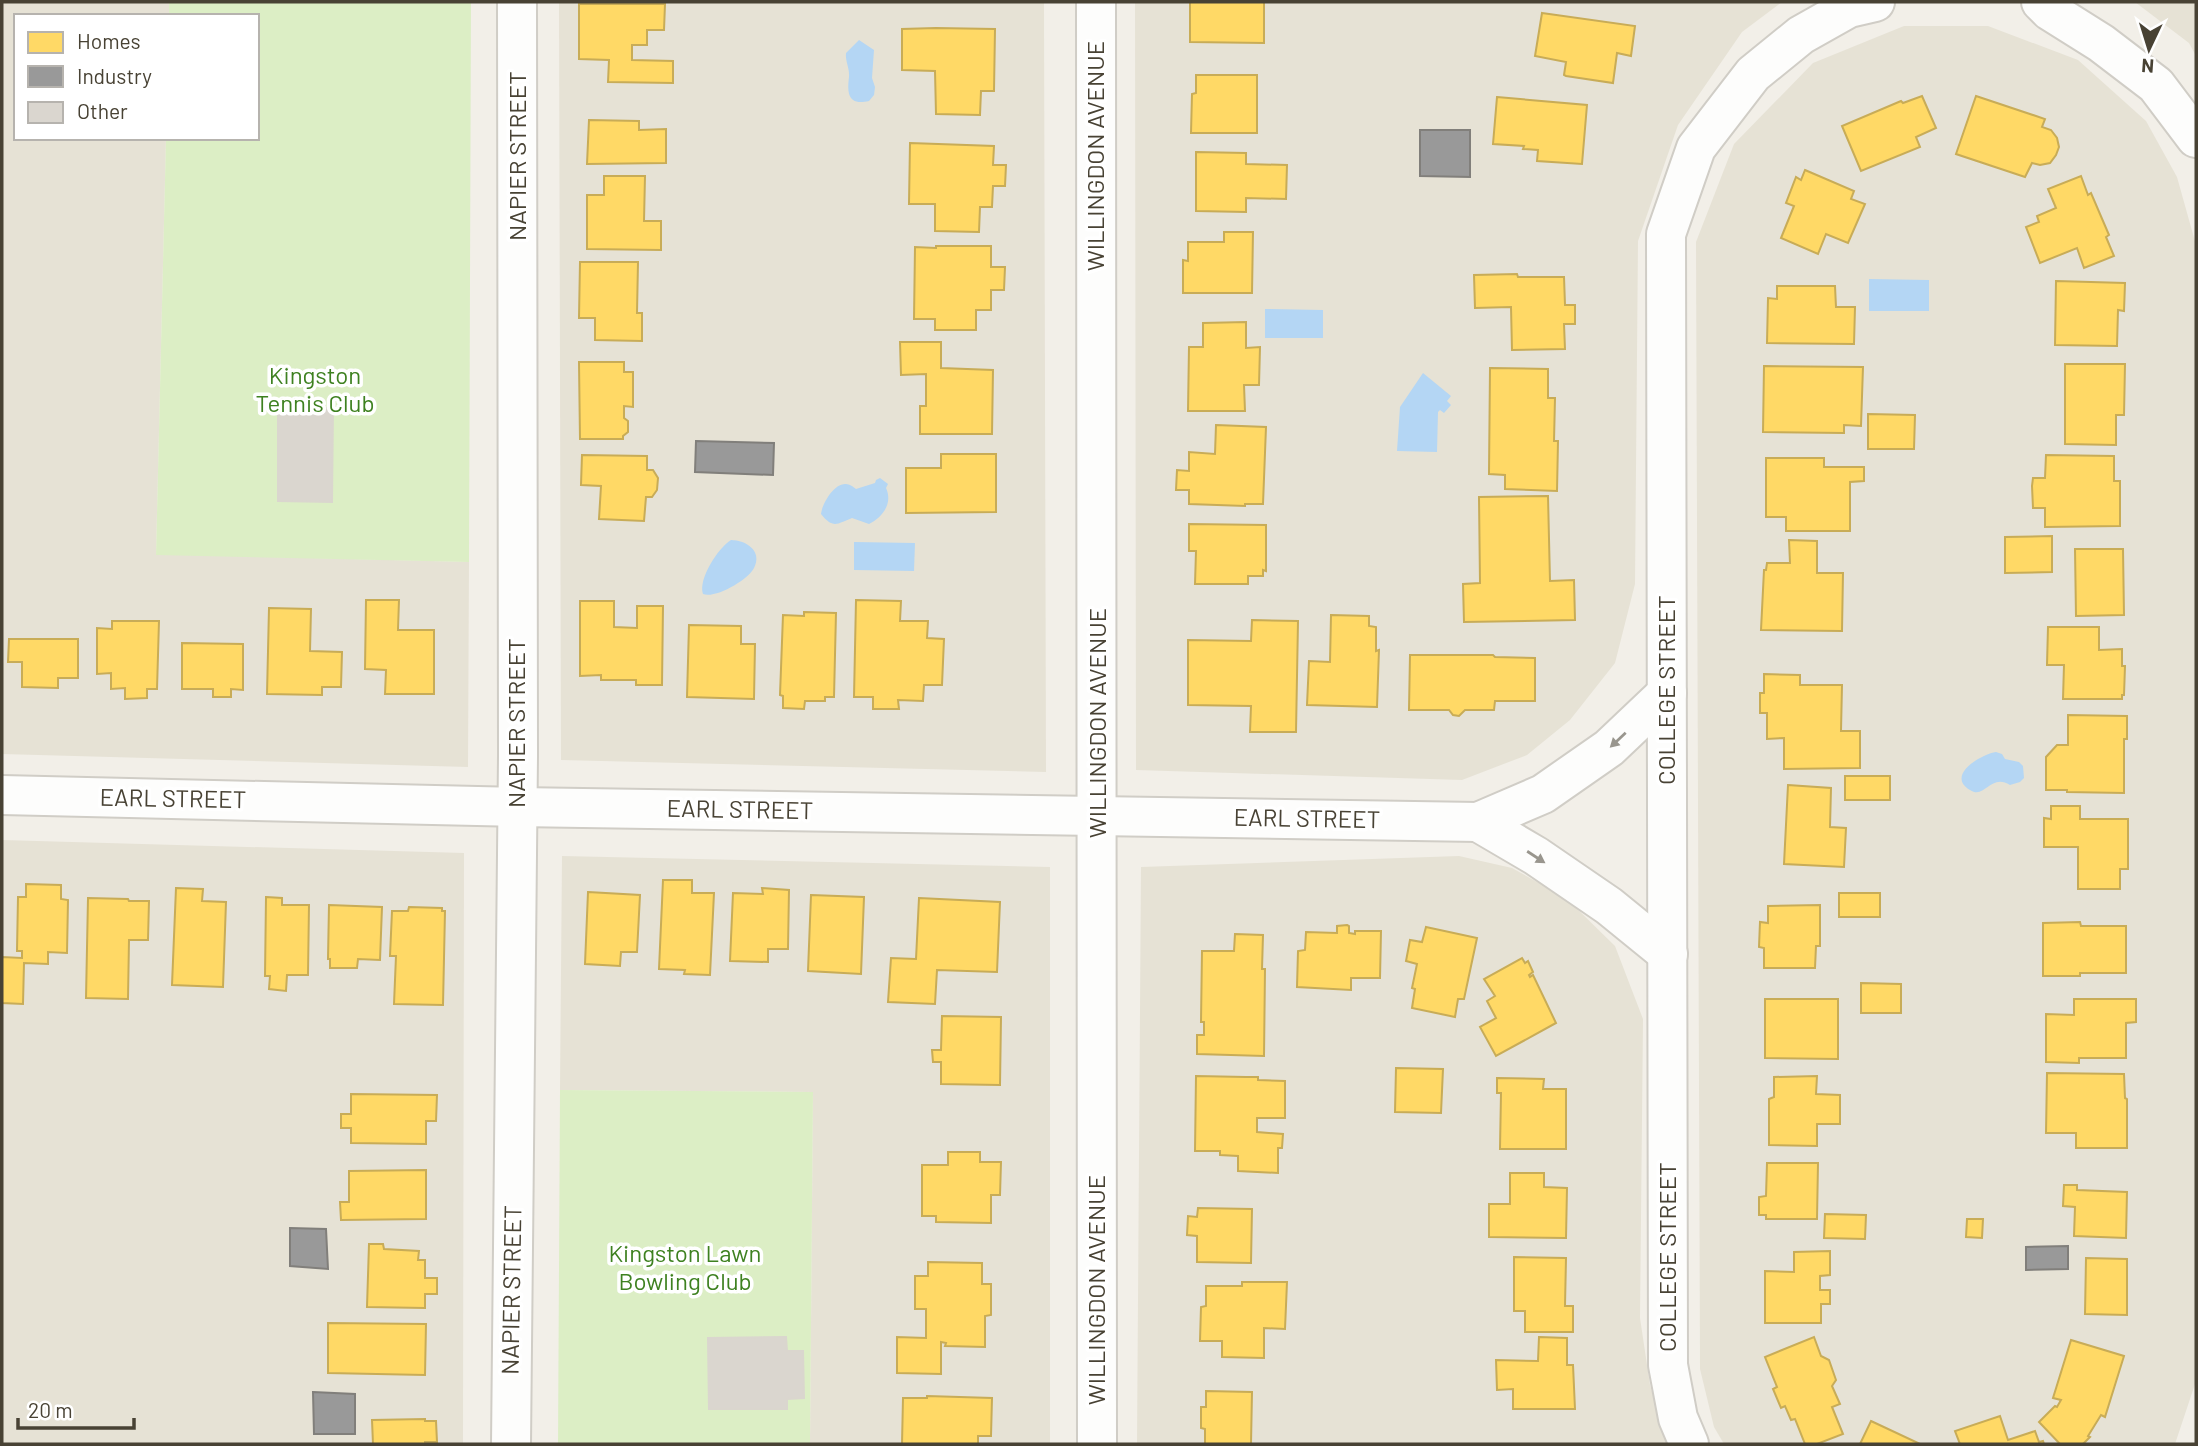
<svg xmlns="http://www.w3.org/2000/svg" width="2198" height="1446" viewBox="0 0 2198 1446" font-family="Barlow,sans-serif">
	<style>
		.residential { fill: #e6e2d5 }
		.green { fill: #dceec5 }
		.water { fill: #b4d6f4 }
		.homes { fill: #ffd966; stroke: #c8ac57; stroke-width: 2 }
		.industry { fill: #999; stroke: #817f7b; stroke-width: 2 }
		.building { fill: #dad6cf; stroke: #dad6ce; stroke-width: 2 }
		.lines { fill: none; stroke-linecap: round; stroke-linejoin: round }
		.street-casing { stroke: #d0cdc6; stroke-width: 42 }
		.street { stroke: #fdfdfc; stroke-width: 38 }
		.oneway { fill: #99968e }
		.labels { text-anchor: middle; stroke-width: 7; stroke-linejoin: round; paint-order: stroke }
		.street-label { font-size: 24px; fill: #484234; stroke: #fff }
		.park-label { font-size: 24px; fill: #3e8120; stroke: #fff }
	</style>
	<rect width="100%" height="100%" fill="#f2efe8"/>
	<g class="residential">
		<path d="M2,2H169V16H16V138H166L156,554L469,562L468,767L2,754Z"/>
		<path d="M559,2H1044L1046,772L561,760Z"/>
		<path d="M1135,2H1782L1742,32L1678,125L1638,241L1635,584L1615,663L1570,720L1527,755L1462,780L1136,770Z"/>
		<path d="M2135,2H2196V56L2189,43Z"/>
		<path d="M1904,26H1988L2078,60L2146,121L2177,177L2196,245V1381L2175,1444H1724L1714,1427L1700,1369L1696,242L1734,144L1813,63Z"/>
		<path d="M2,840L464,853L463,1444H2Z"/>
		<path d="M562,856L1050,867V1444H810L813,1092L560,1090Z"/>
		<path d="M1459,856L1512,868L1566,898L1615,946L1643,1019L1640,1318L1650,1385L1667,1444H1137L1141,867Z"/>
	</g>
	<g class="green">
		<path d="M169,2H471L469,562L156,555L166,138H257V16H169Z"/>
		<path d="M560,1090L813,1092L810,1444H558Z"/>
	</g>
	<g class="water">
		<path d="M859,40L874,50L872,78L875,87L874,95L869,101C848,106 847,93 849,77C850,69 845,61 846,53Z"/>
		<path d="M1869,279L1929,280V311H1869Z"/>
		<path d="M1265,309L1323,310V338H1265Z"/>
		<path d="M1423,373L1451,396L1447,401L1451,405L1444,413L1440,410L1438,412L1437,452L1397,451L1400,407Z"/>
		<path d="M880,478L888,484L886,488C893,503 883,517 869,524L852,518C837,524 833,529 821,514C822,504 834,483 846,484C849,484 854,487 856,489L875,483L876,480Z"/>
		<path d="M731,540C746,540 763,551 754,568C748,580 715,599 703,594C698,579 718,548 731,540Z"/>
		<path d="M854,542L915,543L914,571L854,570Z"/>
		<path d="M1996,752L2002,754L2005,759L2019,762L2023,766L2024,778L2020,782L2010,785C1990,773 1985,800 1970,790C1945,775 1982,754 1996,752Z"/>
	</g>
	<g class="homes">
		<path d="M1190,2H1264V43L1190,42Z"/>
		<path d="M579,4H665L664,30H647V45H632V60L673,61V83L608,82L609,60L579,59Z"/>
		<path d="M1542,13L1635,26L1631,56L1617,53L1613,83L1566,76L1564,75L1566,62L1535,56Z"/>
		<path d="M936,28L995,29L994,91H981L980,115L936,114L935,71L902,70V29Z"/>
		<path d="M1196,75H1257V133H1191L1192,94L1196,93Z"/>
		<path d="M1922,96L1936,128L1916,137L1920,147L1861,171L1842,126L1901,101L1903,103Z"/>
		<path d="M1976,96L2045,119L2042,127L2051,130L2057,138L2059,147L2056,155L2050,163L2040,165L2032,163L2025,177L1956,154Z"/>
		<path d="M1497,97L1587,105L1582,164L1537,161L1538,150L1523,149L1524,146L1493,144Z"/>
		<path d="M589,120L639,121V130L666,129V163L587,164Z"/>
		<path d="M910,143L994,146L993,165H1006L1005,186H993L992,207H980L979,232L935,231V204H909Z"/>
		<path d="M1196,152L1246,153V164L1287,165L1286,199L1246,198V212L1196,211Z"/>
		<path d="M1805,170L1854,191L1851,199L1865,204L1848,243L1826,234L1818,254L1781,238L1794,206L1786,203L1796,177L1801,180Z"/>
		<path d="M604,176H645L644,221H661V250L587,249V195H604Z"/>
		<path d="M2081,176L2088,195L2091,193L2109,235L2106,237L2114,256L2084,268L2077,248L2040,263L2026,227L2039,222L2037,216L2056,208L2048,189Z"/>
		<path d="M1224,232H1253L1252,293H1183V260L1188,261V242H1224Z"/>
		<path d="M936,246H991V267H1005L1004,290H991V310H976V330H935V319H914L915,247L936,248Z"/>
		<path d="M580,262H638L637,313H642V341L595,340V318H579Z"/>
		<path d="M1517,274L1518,277H1564L1565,305H1575V324H1564L1565,349L1512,350L1511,307L1475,308L1474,275Z"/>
		<path d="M2056,281L2125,283L2124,311L2118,310L2117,346L2055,345Z"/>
		<path d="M1777,286H1835L1836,307H1855L1854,344L1767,343L1768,298L1777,299Z"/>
		<path d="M1246,322V348L1260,347L1259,385H1244L1245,411H1188L1189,347H1203V323Z"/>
		<path d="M900,342H941V368L993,370L992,434H920V406H926V374L901,375Z"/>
		<path d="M579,362H624V372H633V407L624,406V418L628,421V432L623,436V439H580Z"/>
		<path d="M2065,364H2125L2124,415H2116V445L2065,444Z"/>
		<path d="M1764,366L1863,367L1861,426L1844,425V433L1763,432Z"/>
		<path d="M1490,368L1548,369V398H1555L1554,441H1558L1557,491L1505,489V475L1489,474Z"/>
		<path d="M1868,414L1915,415L1914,449H1868Z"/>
		<path d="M1216,425L1266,427L1263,504H1245V506L1189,504V490H1176L1177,470L1189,471V452L1215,454Z"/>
		<path d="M941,454H996V512L906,513V468H941Z"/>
		<path d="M582,455L647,456V470H653L658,478L657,490L652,497H646L644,521L599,519L601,486L581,485Z"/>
		<path d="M2046,455L2114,456V481H2120V526L2045,527V508H2033L2032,486L2033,478H2045Z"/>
		<path d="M1766,458H1824V467H1864V481L1850,482V531H1786V517H1766Z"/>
		<path d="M1548,496L1550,581L1574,580L1575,620L1464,622L1463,584L1480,583L1479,497Z"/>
		<path d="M1189,524L1266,525V571L1263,570V576H1248V584H1195L1196,551H1189Z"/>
		<path d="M2052,536V572L2005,573V537Z"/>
		<path d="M1789,540L1817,541V573H1843L1842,631L1761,630L1764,570H1766L1767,563H1790Z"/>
		<path d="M2075,549H2123L2124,615L2076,616Z"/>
		<path d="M366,600H399L398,630H434V694H385L386,670L365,669Z"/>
		<path d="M856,600L901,601L900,621H928L927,638L944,639L942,685H924L923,701L898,700L899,709H873V697H854Z"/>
		<path d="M580,601H614V627L637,628V606H663L662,685H636V680H601V675L580,676Z"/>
		<path d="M269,608L311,609L310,651L342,652L341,687H322V695L267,694Z"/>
		<path d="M804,612L836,613L834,697H825V701H805L804,709L783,708V696L780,695L783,615L804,616Z"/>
		<path d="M1331,615L1369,616V626L1376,627V651L1379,650L1377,707L1307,705L1309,661L1330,662Z"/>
		<path d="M1252,620L1298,621L1296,732H1250L1251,706L1188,705V640L1251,641Z"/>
		<path d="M112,621H159L157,689H147V698L125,699V688L111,689V673L97,674V628L112,629Z"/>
		<path d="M689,625L741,626V644H755L754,699L687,697Z"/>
		<path d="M2048,627H2099V650L2122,649V666H2125L2124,695H2122V699H2063L2064,665H2047Z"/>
		<path d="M9,639H78V678H58V688L22,687V662H8Z"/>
		<path d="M182,643L243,644V690L231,689V697H213V689H182Z"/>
		<path d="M1410,655H1493L1495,657L1535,658V701H1495L1494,710H1465L1459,716L1453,715L1449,710H1409Z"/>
		<path d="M1764,674L1800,675V685H1842L1841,731H1860V768L1784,769V738L1767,739V713H1760V693H1764Z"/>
		<path d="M2068,715L2127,716V739H2124V793L2067,792V790H2046V757L2057,745H2068Z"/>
		<rect x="1845" y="776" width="45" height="24"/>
		<path d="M1788,785L1831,788L1830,827L1846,828L1844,867L1784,864Z"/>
		<path d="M2051,806H2080V819H2128V869H2120V889H2078V847H2044V818L2051,819Z"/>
		<path d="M663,880H692V893H714L710,975L684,974L685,970L659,969Z"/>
		<path d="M26,884L61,885V899L68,900L67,953L48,952V964L24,963L23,1004L2,1003V957L22,958V951H17L18,897H26Z"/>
		<path d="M176,888L203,889L202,901L226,902L223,987L172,985Z"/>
		<path d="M762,888L789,890L788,949H768V962L730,961L733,893L763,894Z"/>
		<path d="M588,892L640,895L637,952H621L620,966L585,964Z"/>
		<rect x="1839" y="893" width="41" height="24"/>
		<path d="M811,895L864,897L861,974L808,971Z"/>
		<path d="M266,897L282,898V905H309L308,975H287L286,991L269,989L270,976H265Z"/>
		<path d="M88,898L128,899L129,901H149L148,940H129L128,999L86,998Z"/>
		<path d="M919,898L1000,902L997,972L937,970L935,1004L888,1002L891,958L916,959Z"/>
		<path d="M329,905L382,907L380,960L358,959L357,968H330V959H328Z"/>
		<path d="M1820,905V946H1816L1815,968H1764V948L1759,947L1760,922L1768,923V906Z"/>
		<path d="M409,907L442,908V911H445L443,1005L394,1004L396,956H390L392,911H408Z"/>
		<path d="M2080,922L2081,926H2126V973H2080V976H2043V923Z"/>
		<path d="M1347,925L1349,926V933L1355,934V931H1381L1380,978H1351V990L1297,987L1298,951L1305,950L1306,932L1337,933V926Z"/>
		<path d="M1426,927L1477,938L1464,999H1458L1455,1017L1412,1008L1415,989L1412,988L1417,964L1406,961L1410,940L1422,942Z"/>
		<path d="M1235,934L1263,935L1262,969H1265L1264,1056L1197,1054V1035H1204V1022H1201L1202,951H1234Z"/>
		<path d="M1522,958L1525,963L1528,961L1533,972L1529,975L1530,977L1533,975L1556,1023L1496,1056L1480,1027L1496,1018L1487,1001L1495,996L1484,979Z"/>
		<path d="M1861,983L1901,984V1013H1861Z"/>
		<path d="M1765,999H1838V1059L1765,1058Z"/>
		<path d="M2074,999H2136V1022L2126,1023V1058H2079V1063L2046,1062V1014L2074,1015Z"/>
		<path d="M942,1016L1001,1017L1000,1085L941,1084V1062H933L932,1050H941Z"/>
		<path d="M1396,1068L1443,1069L1441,1113L1395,1112Z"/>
		<path d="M2047,1073L2124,1074L2125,1098L2127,1099V1148H2076V1133H2046Z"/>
		<path d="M1196,1076L1246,1077H1258V1080L1285,1081V1118H1257V1132L1283,1134L1282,1148H1278V1173L1238,1171V1156L1220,1155V1151H1195Z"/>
		<path d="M1817,1076L1816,1094L1840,1095V1124H1817V1146L1769,1145V1099L1774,1097V1077Z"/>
		<path d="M1497,1078L1544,1079L1543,1089H1566V1149H1500L1501,1093H1497Z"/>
		<path d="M351,1094L437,1095L436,1121H426V1144L351,1143V1128H341V1114H351Z"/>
		<path d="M948,1152H980V1162H1001L1000,1195H991V1223L936,1222V1216H922V1165H948Z"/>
		<path d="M1767,1163H1818L1817,1219H1766V1215H1759V1197L1766,1196Z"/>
		<path d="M426,1170V1219L341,1220L340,1202H349V1171Z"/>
		<path d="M1510,1173H1544V1187L1567,1188L1566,1238L1489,1237V1204H1510Z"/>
		<path d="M2064,1185H2077V1190L2127,1192L2126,1238L2074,1236L2075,1207L2063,1206Z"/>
		<path d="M1198,1208L1252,1209L1251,1263L1197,1262V1236L1187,1235L1188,1216L1197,1217Z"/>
		<path d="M1825,1214L1866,1215L1865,1239L1824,1238Z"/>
		<path d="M1967,1219H1983L1982,1238L1966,1237Z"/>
		<path d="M369,1244H383L384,1249L419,1251L418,1260H425V1278H437V1294H425V1308L367,1307Z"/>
		<path d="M1830,1251V1275L1820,1276V1290H1830V1304H1821V1323H1765V1271L1794,1272V1252Z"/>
		<path d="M1514,1257L1566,1258L1565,1306H1573V1332H1525V1311H1514Z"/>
		<path d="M2086,1258L2127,1259V1315L2085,1314Z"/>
		<path d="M928,1262L982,1263V1284H991V1315L985,1316V1347L945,1346L946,1343L941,1342V1374L897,1373V1337L926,1338V1309H915V1276H928Z"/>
		<path d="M1242,1282H1287L1285,1329L1264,1328V1358L1222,1357V1341H1200L1201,1307L1206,1306V1286H1242Z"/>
		<path d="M328,1323L426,1324L425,1375L328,1373Z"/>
		<path d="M1539,1337L1567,1338V1365H1573L1575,1409H1513V1389L1497,1390L1496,1360L1538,1361Z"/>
		<path d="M1814,1337L1821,1356L1829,1360L1836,1380L1832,1386L1840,1404L1832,1407L1843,1434L1817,1444H1805L1795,1419L1791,1420L1785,1406L1781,1408L1773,1389L1777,1387L1765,1357Z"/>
		<path d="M2071,1340L2124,1356L2105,1417L2101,1415L2088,1436L2090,1437L2083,1444H2060L2039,1422L2055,1406L2057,1407L2061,1400L2053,1398Z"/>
		<path d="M1206,1391L1252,1392L1251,1444H1205V1429L1201,1428V1407H1206Z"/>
		<path d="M927,1396L992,1398L991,1436H978V1444H902L903,1398H927Z"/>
		<path d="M2000,1416L2008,1440L2035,1431L2039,1442L2043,1441L2044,1444H1960L1955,1431Z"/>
		<path d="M425,1419V1421H436L437,1442H425V1444H373L372,1420Z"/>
		<path d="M1871,1421L1920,1444H1921H1860Z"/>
	</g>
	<g class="industry">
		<path d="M1420,130H1470V177L1420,176Z"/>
		<path d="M696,441L774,443L773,475L695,472Z"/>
		<path d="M290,1228L326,1229L328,1269L290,1266Z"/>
		<path d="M2068,1246V1269L2026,1270V1247Z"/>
		<path d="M313,1392L355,1394V1434H314Z"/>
	</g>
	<g class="building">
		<path d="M278,408H333L332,502L278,501Z"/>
		<path d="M786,1337L787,1351H803L804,1398L787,1399V1409H709L708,1338Z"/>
	</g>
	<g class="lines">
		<defs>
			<g id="street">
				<path d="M1096,2L1097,1444"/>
				<path d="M2041,2L2050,11L2101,43L2156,85L2196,138"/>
				<path d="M2,795L517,807L1478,822L1543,794L1609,748L1667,693"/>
				<path d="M1478,822L1536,856L1609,906L1668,954"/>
				<path d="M511,1444L518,756L517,2"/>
				<path d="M1689,1444L1678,1418L1668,1365L1666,234L1696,148L1753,74L1801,35L1849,8L1875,2"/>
			</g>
		</defs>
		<use href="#street" class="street-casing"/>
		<use href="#street" class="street"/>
	</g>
	<defs><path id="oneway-solid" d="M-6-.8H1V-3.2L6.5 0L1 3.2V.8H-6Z" transform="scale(1.75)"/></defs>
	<g class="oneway">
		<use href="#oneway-solid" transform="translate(1618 740) rotate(137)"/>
		<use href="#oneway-solid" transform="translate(1536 857) rotate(33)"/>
	</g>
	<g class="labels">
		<g class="street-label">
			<text transform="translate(518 156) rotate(-90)" y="8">NAPIER STREET</text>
			<text transform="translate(1096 156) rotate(-90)" y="8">WILLINGDON AVENUE</text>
			<text transform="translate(1667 690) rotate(-90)" y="8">COLLEGE STREET</text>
			<text transform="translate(517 723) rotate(-90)" y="8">NAPIER STREET</text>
			<text transform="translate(1098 723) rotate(-90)" y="8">WILLINGDON AVENUE</text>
			<text transform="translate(173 799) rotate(1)" y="8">EARL STREET</text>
			<text transform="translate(740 810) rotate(1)" y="8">EARL STREET</text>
			<text transform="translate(1307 819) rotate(1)" y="8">EARL STREET</text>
			<text transform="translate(1668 1257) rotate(-90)" y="8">COLLEGE STREET</text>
			<text transform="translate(512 1290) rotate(-89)" y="8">NAPIER STREET</text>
			<text transform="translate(1097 1290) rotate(-90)" y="8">WILLINGDON AVENUE</text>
		</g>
		<g class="park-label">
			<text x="315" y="384">Kingston<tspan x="315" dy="28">Tennis Club</tspan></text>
			<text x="685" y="1262">Kingston Lawn<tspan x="685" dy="28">Bowling Club</tspan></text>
		</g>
	</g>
	<rect width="2198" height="1446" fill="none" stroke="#484234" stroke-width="7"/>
	<rect x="14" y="14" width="245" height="126" fill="#ffffff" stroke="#b6b3ae" stroke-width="2"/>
	<rect x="28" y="32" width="35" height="21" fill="#ffd966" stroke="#b6b3ae" stroke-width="2"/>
	<text x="77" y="49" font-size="21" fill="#484234">Homes</text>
	<rect x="28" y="66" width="35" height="21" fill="#999999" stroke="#b6b3ae" stroke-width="2"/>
	<text x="77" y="84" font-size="21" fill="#484234">Industry</text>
	<rect x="28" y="102" width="35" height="21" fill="#dad6cf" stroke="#b6b3ae" stroke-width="2"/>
	<text x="77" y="119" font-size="21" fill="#484234">Other</text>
	<g transform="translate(2149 49) rotate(184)" stroke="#ffffff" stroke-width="5" paint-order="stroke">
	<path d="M0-5L12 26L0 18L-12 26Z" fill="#484234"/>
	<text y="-10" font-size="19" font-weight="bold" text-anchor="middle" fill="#484234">N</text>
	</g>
	<path d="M18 1418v10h116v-10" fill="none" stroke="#484234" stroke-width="3.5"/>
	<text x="28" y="1418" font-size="21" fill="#484234" stroke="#ffffff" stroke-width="5" paint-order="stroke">20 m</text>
</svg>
